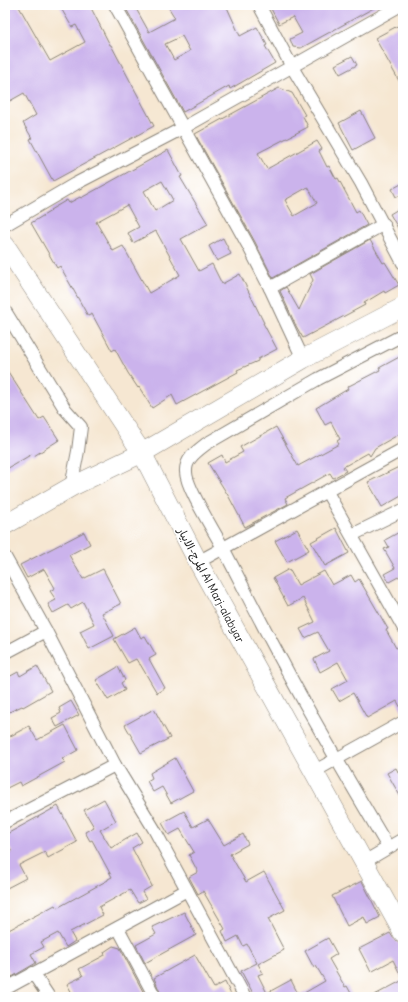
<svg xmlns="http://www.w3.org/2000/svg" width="408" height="1002" viewBox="0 0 408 1002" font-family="Delius,'Playpen Sans Arabic',sans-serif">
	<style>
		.building { fill: #cbb3ec; fill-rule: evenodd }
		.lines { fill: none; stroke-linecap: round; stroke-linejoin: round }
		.street-casing { stroke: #898277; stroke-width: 14 }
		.primary-casing { stroke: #898277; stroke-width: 20 }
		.street { stroke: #fff; stroke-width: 12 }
		.primary { stroke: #fff; stroke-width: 19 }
		.labels { text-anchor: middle; stroke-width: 3; stroke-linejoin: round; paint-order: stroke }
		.street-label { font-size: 11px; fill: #1c1c1c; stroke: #fff }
	</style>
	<rect width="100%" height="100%" fill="#fff"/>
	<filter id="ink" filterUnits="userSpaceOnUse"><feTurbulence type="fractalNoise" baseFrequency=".025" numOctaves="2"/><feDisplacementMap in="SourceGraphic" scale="8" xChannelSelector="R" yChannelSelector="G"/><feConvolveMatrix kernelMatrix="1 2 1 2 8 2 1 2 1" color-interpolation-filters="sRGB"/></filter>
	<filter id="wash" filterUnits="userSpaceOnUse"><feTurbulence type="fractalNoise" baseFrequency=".012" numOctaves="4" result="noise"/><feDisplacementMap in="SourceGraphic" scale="16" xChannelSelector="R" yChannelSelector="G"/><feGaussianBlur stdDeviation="0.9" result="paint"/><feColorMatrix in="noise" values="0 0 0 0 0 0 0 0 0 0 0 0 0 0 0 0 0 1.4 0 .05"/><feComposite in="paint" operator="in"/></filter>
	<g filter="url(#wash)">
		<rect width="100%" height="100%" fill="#f6e7d2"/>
		<g id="blocks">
			<g class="building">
				<path d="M5,5H18L50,61L85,42L76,25L72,27L59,5H88L90,9L91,8L110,45H111L154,126L53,181L30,139L32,138L23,123L36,115L24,93L8,102L5,96Z"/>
				<path d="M124,5H134L149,32L175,18L167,5H226L240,36L257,27L267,45L265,46L275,63L230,89L229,86L183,112ZM182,36L190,51L174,60L165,44Z"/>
				<path d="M269,5H379L301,48L293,47L290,39L302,33L293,17L279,24Z"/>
				<path d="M403,23V88L375,38Z"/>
				<path d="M352,56L357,65L340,74L335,65Z"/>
				<path d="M279,88L292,93L305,115L303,116L308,127L258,153L267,169L317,141L322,149L319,151L327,167L329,166L336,179L338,178L356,212L359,210L367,225L273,278L255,242L195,134ZM308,187L317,203L294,216L285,200Z"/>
				<path d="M361,111L375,138L353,150L339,123Z"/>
				<path d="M168,150L182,176L180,177L208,224L181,239L199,271L212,264L222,284L240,274L264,323H263L277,349L258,359V361L237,370L238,372L177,405L172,395L152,408L139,387L138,388L128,373L115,349L112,351L92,314L88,316L60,266L57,268L31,223L51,211L50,210L67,200L69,203L80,197L81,198ZM162,181L173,200L155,211L144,191ZM127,205L139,227L128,233L133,243L156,231L180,275L149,293L123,246L113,251L96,222Z"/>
				<path d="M403,183V194L396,197L392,189Z"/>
				<path d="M400,208L403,214V237L390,214Z"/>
				<path d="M223,238L231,254L217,261L209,246Z"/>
				<path d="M370,240L383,263L385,262L399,285L385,293L384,291L364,303L365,305L303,338L296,326L280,291L286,287L299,310L313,280L310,274Z"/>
				<path d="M403,355V432L375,448L370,456L368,453L343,467L346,471L333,478L330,473L285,498L288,504L245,527L229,497L208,463L222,455L225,462L243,452L240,447L276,427L298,466L339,444L337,441L340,439L331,422L325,425L316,408L348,389L347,387L380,370L379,368Z"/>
				<path d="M5,367L39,420L44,417L59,440L34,456L32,454L5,470Z"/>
				<path d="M403,465V495L382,507L368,482Z"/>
				<path d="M336,528L349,553L325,566L311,542Z"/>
				<path d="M297,529L309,550L287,562L275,541Z"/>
				<path d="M403,530V582L400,576L389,582L384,574L395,568L384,549L389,547L385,540Z"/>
				<path d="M84,532L90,544L69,555L83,579L103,569L121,604L102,613L114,636L89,649L80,631L94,624L83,602L71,609L68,605L53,613L48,604L56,600L50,591L55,588L44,569L27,578L20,565Z"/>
				<path d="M289,569L298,585L324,571L332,585L351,575L355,582L359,579L388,629L386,630L396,648L399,647L403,654V712L397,701L367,718L353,693L339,701L332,689L348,680L338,662L320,672L314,659L329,651L318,632L305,638L300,629L315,622L303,598L288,606L273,578Z"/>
				<path d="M135,627L141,638L145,636L156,655L149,659L165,688L157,693L140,664H139L136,659L128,663L114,639Z"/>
				<path d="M37,666L51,691L23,707L22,706L5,714V679L18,672L20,676Z"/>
				<path d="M118,667L125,680L121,683L125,690L108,700L96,680Z"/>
				<path d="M71,701L79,715L57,727L52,718L61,713L59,708Z"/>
				<path d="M154,709L170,738L141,753L125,725Z"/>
				<path d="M65,725L78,750L62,759L65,762L21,786L19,782L5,789V739L29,726L37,740Z"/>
				<path d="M175,758L193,791L171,803L162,787L153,792L147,781L152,778L150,773Z"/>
				<path d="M396,768L403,781V801L387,773Z"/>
				<path d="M104,799L116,821L100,830L111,848L137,833L142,842L132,848L152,886L142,892L146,899L138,903L130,890L99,907L103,915L70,932L75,941L66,947L58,933L41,942L44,947L31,954L36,963L12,977L5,964V932L55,905L57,908L108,880V879L112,877L92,840L90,841L85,832L94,827L84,810Z"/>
				<path d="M58,806L77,842L48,858L45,852L19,865L26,878L5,889V856L12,852L5,840V835Z"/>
				<path d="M184,811L193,827L208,819L224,845L243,834L248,844L230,854L246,882L264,872L285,910L268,919L284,950L258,964L263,973L258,975L267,993L291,980L299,996L325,981L316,966L314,968L305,951L328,938L337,954L329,959L345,987L347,986L353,997H255L241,971L257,963L247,944L243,946L238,936L227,942L222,931L225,929L203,891L198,894L189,877L198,872L189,855L194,852L180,829L169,835L162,823Z"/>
				<path d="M362,881L380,917L367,924L364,917L347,926L332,896Z"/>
				<path d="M184,912L196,935L145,963L136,945L156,934L152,927Z"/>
				<path d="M390,933L394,939L399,943L403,951V997H371L403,980L393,960L371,972L359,949Z"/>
				<path d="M113,946L120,948L146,997H74L67,984L83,976L79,969L105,955L104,952Z"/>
				<path d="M195,955L214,988L225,982L232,997H162L154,978Z"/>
			</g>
		</g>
	</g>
	<g filter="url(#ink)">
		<use href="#blocks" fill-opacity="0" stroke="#898277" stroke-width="1"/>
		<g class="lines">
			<defs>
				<g id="street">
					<path d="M115,5L248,245L270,288L303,359"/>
					<path d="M259,5L292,67L361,183L403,263"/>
					<path d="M5,225L75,184L183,128L401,5"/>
					<path d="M270,288L384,224"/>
					<path d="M5,311L65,409L81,427L78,451L71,487"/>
					<path d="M327,492L403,627"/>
					<path d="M352,535L403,510"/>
					<path d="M5,557L46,631L115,765L154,829L245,997"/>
					<path d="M198,562L403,449"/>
					<path d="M5,653L46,631"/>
					<path d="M313,772L403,722"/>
					<path d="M5,822L115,765"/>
					<path d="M388,847C352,786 316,726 283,663C262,625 243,586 223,548C215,532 186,488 186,472C185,459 197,451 206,444L318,379L403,335"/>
					<path d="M364,862L403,839"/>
					<path d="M118,928L155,997"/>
					<path d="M33,973L49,997"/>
					<path d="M5,989L187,890"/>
				</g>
				<g id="primary">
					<path d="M5,245L142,453L198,562L403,933"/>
					<path d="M5,525L71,487L142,453L303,359L403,307"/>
				</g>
			</defs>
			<use href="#street" class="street-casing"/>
			<use href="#primary" class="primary-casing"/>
			<use href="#street" class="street"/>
			<use href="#primary" class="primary"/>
		</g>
	</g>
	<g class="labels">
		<g class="street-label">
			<text transform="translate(211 585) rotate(62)" y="4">المرج-الابيار Al Marj-alabyar</text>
		</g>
	</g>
	<rect width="408" height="1002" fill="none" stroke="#fff" stroke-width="20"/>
</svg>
